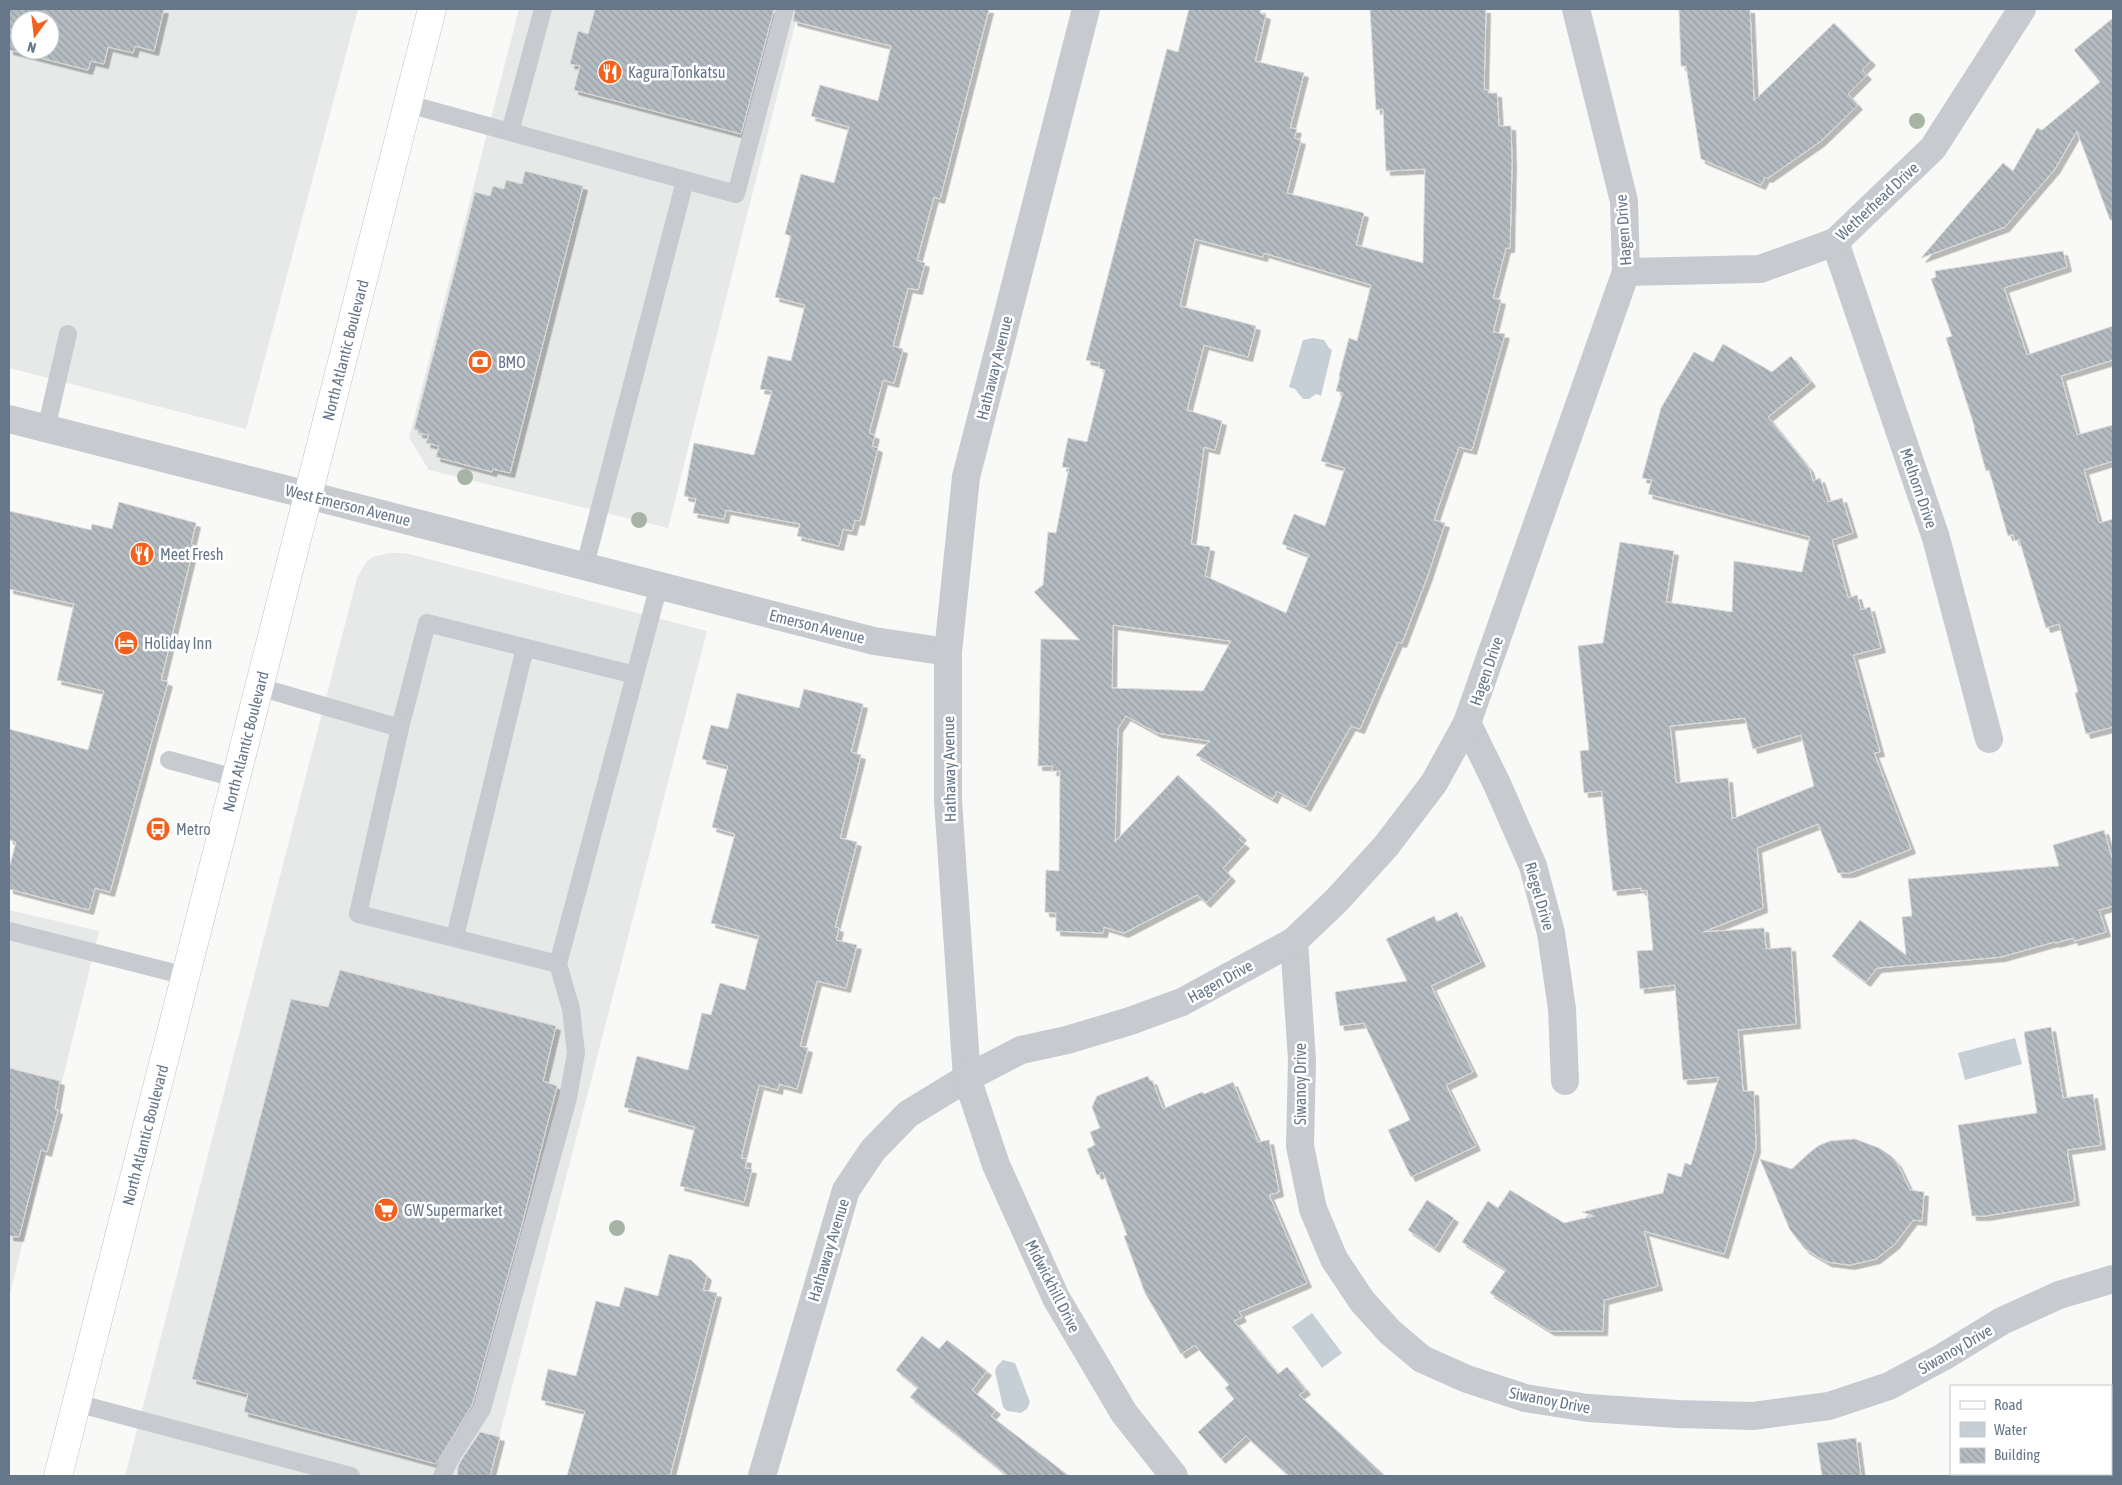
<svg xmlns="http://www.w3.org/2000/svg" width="2122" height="1485" viewBox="0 0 2122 1485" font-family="'Asap Condensed',sans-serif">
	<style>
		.built { fill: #e7e8e8; fill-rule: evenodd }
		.water { fill: #c5cfd5 }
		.building { fill: url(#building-back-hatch); stroke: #dbdbd9; fill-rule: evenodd; filter: url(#shadow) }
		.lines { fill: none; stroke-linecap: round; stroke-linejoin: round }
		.primary-casing { stroke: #bcc0c4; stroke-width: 29 }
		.service { stroke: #c7cacf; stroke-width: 18 }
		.minor { stroke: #c7cacf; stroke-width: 28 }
		.tertiary { stroke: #c7cacf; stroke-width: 28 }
		.primary { stroke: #fff; stroke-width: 28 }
		.tree { fill: #a7b4a4 }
		.labels { text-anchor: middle; stroke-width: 5; stroke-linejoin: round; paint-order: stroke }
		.poi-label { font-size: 16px; fill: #66778a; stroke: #fff; text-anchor: start }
		.street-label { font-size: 16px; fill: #66778a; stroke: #fff }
	</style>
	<defs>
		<pattern id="building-back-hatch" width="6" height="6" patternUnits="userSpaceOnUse" patternTransform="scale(1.25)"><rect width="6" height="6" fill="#b4bbc1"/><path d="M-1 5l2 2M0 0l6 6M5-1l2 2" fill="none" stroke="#969da3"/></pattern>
		<filter id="shadow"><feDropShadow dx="4.5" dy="4.5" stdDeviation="0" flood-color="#0004"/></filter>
	</defs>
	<rect width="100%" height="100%" fill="#f9f9f7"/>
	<g class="built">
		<path d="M9,9H358L246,429L9,368ZM20,20H50V50H20Z"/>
		<path d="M519,9H799L668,528L429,470L409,438Z"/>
		<path d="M390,553H405L707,631L489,1476H125L357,578L366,562L373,557Z"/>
		<path d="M9,910L99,931L9,1298Z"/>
	</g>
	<g class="water">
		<path d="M1313,338L1324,340L1329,348L1332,350L1321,396L1316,394L1309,399H1303L1295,389L1289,387L1303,340Z"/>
		<path d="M2015,1038L2022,1064L1965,1080L1958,1053Z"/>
		<path d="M1312,1313L1342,1353L1322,1368L1292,1327Z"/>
		<path d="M1003,1360L1015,1363L1030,1402L1027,1409L1021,1413L1007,1411L1003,1407L995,1371L997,1366Z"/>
	</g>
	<g class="building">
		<path d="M9,9H164L154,51L135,46L133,53L108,47L104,64L91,61L88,70L9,50ZM20,20H50V50H20Z"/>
		<path d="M595,9H774L741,134L574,90L580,66L570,64L578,31L588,34Z"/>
		<path d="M795,9H989L940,199L934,197L917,260L925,263L918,290L908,288L893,346L903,349L894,383L883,380L869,433L875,435L872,446L878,448L860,521L855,520L852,531L843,529L839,546L797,536L800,524L726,510L724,519L693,513L696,499L684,496L694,443L754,455L772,391L760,389L768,356L791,361L805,305L775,297L791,236L785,234L801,174L834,183L849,127L811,116L820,85L878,101L891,46L793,21Z"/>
		<path d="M1189,9H1261L1260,13L1266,15L1255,61L1304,73L1290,128L1297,129L1294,138L1301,140L1287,193L1364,213L1356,245L1423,263L1425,169L1386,171L1383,109L1376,110L1370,9H1486L1484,90H1488V93H1497L1499,126H1511L1512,163L1510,248H1506L1493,298L1501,300L1493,332L1505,334L1472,450L1459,447L1434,520L1445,523L1428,575L1402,643L1398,642L1360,729L1351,726L1306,807L1277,791L1273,799L1196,755L1210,741L1157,733L1126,716L1118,728L1115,842L1178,775L1242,836L1239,839L1245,844L1223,868L1231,877L1206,903L1197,895L1124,933L1104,927L1103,933L1056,931V913L1045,912L1046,870L1059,871L1060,771H1052L1053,766H1038L1041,639L1080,640L1034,592L1043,585L1048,532L1056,533L1069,468L1062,467L1068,438L1087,442L1105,370L1099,368L1100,363L1086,360L1167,49L1178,52ZM1195,239L1263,257L1264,253L1371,285L1357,341L1349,338L1339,376L1340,377L1336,391L1343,393L1321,461L1345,468L1325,526L1294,514L1282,544L1309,555L1286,613L1205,576L1210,547L1191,544L1204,447L1215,450L1222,421L1187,410L1204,345L1248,357L1256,326L1180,306ZM1113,625L1231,641L1203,691L1112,688Z"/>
		<path d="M1679,9H1750L1754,101L1834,23L1871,61L1862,70L1867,75L1848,94L1858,105L1821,141L1768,178L1765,177L1761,185L1701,159L1686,66H1681Z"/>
		<path d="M2113,18V220H2110L2077,131L2055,169L2005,227L1921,258L2003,163L2013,171L2037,128L2042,130L2100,82L2074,50Z"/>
		<path d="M525,171L583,186L510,473L493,469L492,472L436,457L439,446L426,443L429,435L418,433V430L414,429L475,192L490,196L493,186L504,189L506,180L522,184Z"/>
		<path d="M2063,251L2067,267L2004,288L2027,355L2113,326V360L2061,376L2077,435L2113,425V461L2084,470L2099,523L2113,519V727L2086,734L2075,693L2078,692L2059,624L2046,628L2019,539L2015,541L2013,534L2008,536L1989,470L1986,471L1974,428H1975L1946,338L1952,336L1931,279L1936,277L1935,271Z"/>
		<path d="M1723,344L1772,372L1791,356L1811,382L1768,417L1809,468L1813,481L1820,478L1828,502L1842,498L1853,533L1832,540L1848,598L1857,595L1861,610L1870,607L1881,648L1853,655L1880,752L1874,753L1911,849L1850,873H1838L1818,824L1757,848L1763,908L1703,932L1764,928L1766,949L1791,947L1796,1024L1738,1030L1743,1091H1754L1756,1148L1724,1254L1644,1231L1658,1286L1604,1300L1603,1331H1550L1490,1293L1506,1270L1462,1242L1488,1201L1498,1208L1510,1190L1564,1223L1594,1216L1582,1212L1663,1193L1668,1173L1681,1177L1685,1163L1691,1165L1719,1077L1683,1080L1675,985L1640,989L1637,951L1653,950L1647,890L1641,891V888L1613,891L1602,791L1584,793L1580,751L1589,750L1578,646L1603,643L1620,542L1674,551L1666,602L1732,612L1734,561L1802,572L1810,537L1648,494L1652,480L1642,478L1661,408L1694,352L1713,362ZM1745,718L1753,749L1801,735L1814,786L1732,819L1728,778L1676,783L1670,726Z"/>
		<path d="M119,502L196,523L191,544L194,545L161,680L168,682L110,892L95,888L89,910L9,889V869L16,842L9,840V729L88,750L104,691L57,680L74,604L9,589V511L91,530L92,524L112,529Z"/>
		<path d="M804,689L863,704L851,752L861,755L840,838L857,842L835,927L839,928L836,940L857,945L846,988L817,981L800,1046L808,1048L797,1089L779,1084L778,1090L759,1085L741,1158L747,1159L745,1168L752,1169L744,1202L680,1186L695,1127L624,1107L637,1056L688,1070L702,1013L711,1015L720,983L745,990L759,936L711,923L735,834L712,827L728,766L702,759L711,725L728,729L737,693L799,708Z"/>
		<path d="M2104,830L2113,862V906L2099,910L2106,932L2074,941L2073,938L2055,943L2054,942L2001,957L1877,968L1866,982L1832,956L1860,920L1906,955L1902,917L1912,916L1908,879L2059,866L2053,845Z"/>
		<path d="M1457,912L1481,962L1431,986L1473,1072L1446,1085L1476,1146L1411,1177L1388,1130L1410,1120L1364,1023L1340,1026L1335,992L1407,981L1386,939L1434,916L1437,922Z"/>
		<path d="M340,970L556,1026L543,1081L557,1086L521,1228L472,1405L436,1464L244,1412L248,1394L192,1379L291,999L328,1007Z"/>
		<path d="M2051,1027L2063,1098L2093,1094L2101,1145L2067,1150L2075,1201L1985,1216H1972L1958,1125L2037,1113L2024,1032Z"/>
		<path d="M9,1068L60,1081L55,1109L58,1110L47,1152L41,1150L19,1237L9,1236Z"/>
		<path d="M1148,1076L1150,1081L1152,1080L1163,1109L1202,1092L1204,1094L1233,1082L1258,1142L1269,1140L1279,1192L1269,1195L1307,1283L1239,1312L1242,1317L1234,1321L1278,1374L1287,1367L1306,1390L1299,1395L1385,1476H1289L1246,1436L1221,1459L1198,1432L1234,1399L1225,1388L1229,1385L1195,1345L1181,1354L1145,1293L1124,1236L1127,1235L1103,1172L1097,1175L1087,1149L1095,1145L1090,1132L1100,1128L1092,1107L1097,1096Z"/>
		<path d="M1855,1139L1879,1148L1891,1156L1897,1163L1910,1190L1924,1192L1922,1221L1913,1220L1895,1244L1876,1259L1850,1265L1827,1262L1805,1249L1790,1230L1760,1159L1792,1169L1808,1154L1818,1146L1830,1141Z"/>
		<path d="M1427,1200L1454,1218L1435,1248L1408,1230Z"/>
		<path d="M669,1254L691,1260L707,1276L703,1290L717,1293L670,1476H567L585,1411L541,1400L548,1369L576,1376L596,1301L619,1307L625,1287L658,1296Z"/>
		<path d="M922,1336L939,1349L947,1340L987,1371L972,1390L996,1410L991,1416L1069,1476H1008L910,1397L918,1388L896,1370Z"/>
		<path d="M480,1432L500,1437L490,1476H457L458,1470H457L460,1462Z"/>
		<path d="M1856,1438L1861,1476H1822L1817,1443Z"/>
	</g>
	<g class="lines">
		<defs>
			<g id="primary">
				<path id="s1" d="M58,1476L432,9"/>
			</g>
		</defs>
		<use href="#primary" class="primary-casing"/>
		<g class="service">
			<path d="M408,104L736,194L785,9"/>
			<path d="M510,132L543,9"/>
			<path d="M46,429L68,334"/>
			<path d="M585,565L685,181"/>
			<path d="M635,675L427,623L400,728L358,914L558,964L659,585"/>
			<path d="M259,687L400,728"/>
			<path d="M169,760L235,778"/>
			<path d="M9,931L186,976"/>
			<path d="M455,937L525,648"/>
			<path d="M76,1403L351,1476"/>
			<path d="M442,1476L451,1457L482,1409L568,1098L576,1053L571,1009L558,964"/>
		</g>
		<g class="minor">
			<path d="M1835,242L1936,538L1989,739"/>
			<path d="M1626,272L1760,269L1835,242L1933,148L2022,9"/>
			<path d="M308,495L874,641L948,652"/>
			<path d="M1467,723L1497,784L1533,866L1551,933L1562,1009L1565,1081"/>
			<path d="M1294,941L1302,1060L1300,1146L1313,1209L1334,1259L1362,1301L1390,1332L1422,1359L1467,1379L1525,1398L1588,1408L1678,1414L1753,1416L1829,1406L1889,1386L1943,1357L2002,1321L2059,1295L2113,1279"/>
			<path d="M762,1476L846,1190L873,1150L908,1114L967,1078L948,801V652L966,477L1086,9"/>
			<path d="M1174,1476L1124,1413L1056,1298L996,1165L967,1078L1021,1050L1067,1040L1130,1021L1182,1002L1294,941L1337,900L1386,846L1434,783L1467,723L1626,272L1624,201L1576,9"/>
		</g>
		<path class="tertiary" d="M9,419L308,495"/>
		<use href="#primary" class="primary"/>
	</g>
	<g class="tree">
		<circle cx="1917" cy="121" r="8"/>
		<circle cx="465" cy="477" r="8"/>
		<circle cx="639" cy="520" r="8"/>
		<circle cx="617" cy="1228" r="8"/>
	</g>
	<defs>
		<symbol id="restaurant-disc" viewBox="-11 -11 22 22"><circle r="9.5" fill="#f2621e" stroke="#fff"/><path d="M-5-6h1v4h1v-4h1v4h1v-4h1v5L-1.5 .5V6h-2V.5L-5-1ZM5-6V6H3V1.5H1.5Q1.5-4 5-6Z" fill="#fff"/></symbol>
		<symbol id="bank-disc" viewBox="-11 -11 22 22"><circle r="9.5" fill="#f2621e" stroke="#fff"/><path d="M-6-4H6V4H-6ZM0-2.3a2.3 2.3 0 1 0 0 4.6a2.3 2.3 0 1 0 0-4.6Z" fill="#fff"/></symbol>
		<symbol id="hotel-disc" viewBox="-11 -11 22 22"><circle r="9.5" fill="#f2621e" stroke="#fff"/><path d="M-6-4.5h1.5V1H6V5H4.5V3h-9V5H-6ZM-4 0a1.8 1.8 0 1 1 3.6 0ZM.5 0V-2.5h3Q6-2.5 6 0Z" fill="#fff"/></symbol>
		<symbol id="bus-disc" viewBox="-11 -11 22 22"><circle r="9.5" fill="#f2621e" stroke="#fff"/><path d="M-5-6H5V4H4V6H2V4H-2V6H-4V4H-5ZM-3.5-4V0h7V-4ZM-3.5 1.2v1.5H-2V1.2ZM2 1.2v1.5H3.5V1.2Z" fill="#fff"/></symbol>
		<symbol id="supermarket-disc" viewBox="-11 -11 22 22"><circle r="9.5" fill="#f2621e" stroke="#fff"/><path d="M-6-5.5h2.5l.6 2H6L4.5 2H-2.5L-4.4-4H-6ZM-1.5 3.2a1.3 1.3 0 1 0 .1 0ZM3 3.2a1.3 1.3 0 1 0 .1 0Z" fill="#fff"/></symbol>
	</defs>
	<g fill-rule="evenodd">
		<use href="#restaurant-disc" x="596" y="58" width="28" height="28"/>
		<use href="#bank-disc" x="466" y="348" width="28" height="28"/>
		<use href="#restaurant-disc" x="128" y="540" width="28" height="28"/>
		<use href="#hotel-disc" x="112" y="629" width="28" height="28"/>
		<use href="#bus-disc" x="144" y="815" width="28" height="28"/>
		<use href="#supermarket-disc" x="372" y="1196" width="28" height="28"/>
	</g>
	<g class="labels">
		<g class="poi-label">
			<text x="628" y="78">Kagura Tonkatsu</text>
			<text x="498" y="368">BMO</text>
			<text x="160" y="560">Meet Fresh</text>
			<text x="144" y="649">Holiday Inn</text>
			<text x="176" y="835">Metro</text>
			<text x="404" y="1216">GW Supermarket</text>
		</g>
		<g class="street-label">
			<text transform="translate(1877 201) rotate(-43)" y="6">Wetherhead Drive</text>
			<text transform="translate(1623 230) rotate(-94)" y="6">Hagen Drive</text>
			<text dy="6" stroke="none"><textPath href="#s1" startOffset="1162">North Atlantic Boulevard</textPath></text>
			<text transform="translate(994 368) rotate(-76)" y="6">Hathaway Avenue</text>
			<text transform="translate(1919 488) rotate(71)" y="6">Melhorn Drive</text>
			<text transform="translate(348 505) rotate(14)" y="6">West Emerson Avenue</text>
			<text transform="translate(817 626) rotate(14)" y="6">Emerson Avenue</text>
			<text transform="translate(1486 671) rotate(-71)" y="6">Hagen Drive</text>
			<text dy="6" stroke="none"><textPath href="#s1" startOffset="758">North Atlantic Boulevard</textPath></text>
			<text transform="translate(949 769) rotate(-91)" y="6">Hathaway Avenue</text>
			<text transform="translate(1540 896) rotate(74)" y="6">Riegel Drive</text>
			<text transform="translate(1220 981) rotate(-29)" y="6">Hagen Drive</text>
			<text transform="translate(1300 1084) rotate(-90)" y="6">Siwanoy Drive</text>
			<text dy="6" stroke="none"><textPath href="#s1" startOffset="352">North Atlantic Boulevard</textPath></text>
			<text transform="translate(828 1250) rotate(-73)" y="6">Hathaway Avenue</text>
			<text transform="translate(1053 1286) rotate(63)" y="6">Midwickhill Drive</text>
			<text transform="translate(1955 1349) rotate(-30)" y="6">Siwanoy Drive</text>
			<text transform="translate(1550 1400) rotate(11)" y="6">Siwanoy Drive</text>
		</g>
	</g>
	<rect width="2122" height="1485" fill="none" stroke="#66778a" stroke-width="20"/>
	<rect x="1950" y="1385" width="162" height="90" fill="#ffffff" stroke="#c2c9d0"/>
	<rect x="1960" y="1401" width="25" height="8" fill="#ffffff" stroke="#c2c9d0"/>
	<text x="1994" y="1410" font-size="15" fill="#66778a">Road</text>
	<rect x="1960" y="1422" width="25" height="15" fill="#c5cfd5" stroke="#c2c9d0"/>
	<text x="1994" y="1435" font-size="15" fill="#66778a">Water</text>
	<rect x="1960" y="1448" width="25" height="15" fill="url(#building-back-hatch)" stroke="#c2c9d0"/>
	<text x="1994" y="1460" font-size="15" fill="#66778a">Building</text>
	<g transform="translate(35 35) rotate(195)"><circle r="24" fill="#ffffff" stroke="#c2c9d0"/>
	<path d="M0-4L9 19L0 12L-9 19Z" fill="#f2621e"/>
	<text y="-8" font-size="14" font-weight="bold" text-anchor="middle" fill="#66778a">N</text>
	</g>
</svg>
